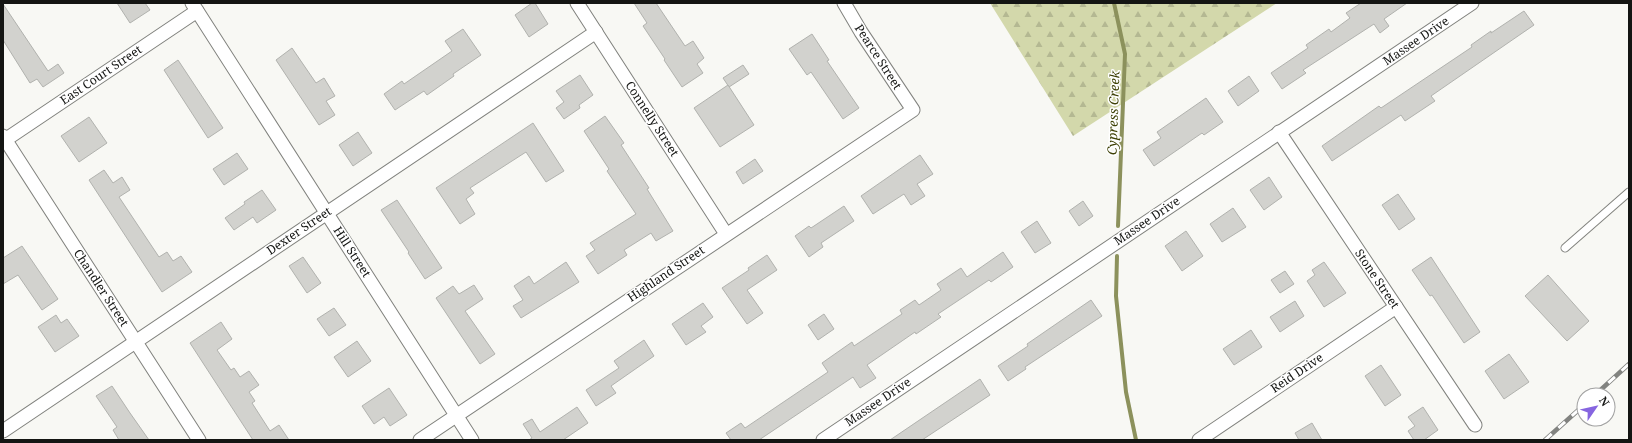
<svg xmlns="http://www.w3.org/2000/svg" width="1632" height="443" viewBox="0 0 1632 443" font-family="'Noto Serif',serif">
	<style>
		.forest { fill: url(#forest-firs) }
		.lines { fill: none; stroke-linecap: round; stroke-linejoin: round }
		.stream { stroke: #8c915c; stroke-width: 4 }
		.building { fill: #d2d2ce; stroke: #b1b2ae }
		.lane-casing { stroke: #81827e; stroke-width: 9 }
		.street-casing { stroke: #81827e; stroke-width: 15 }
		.lane { stroke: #fff; stroke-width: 7 }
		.street { stroke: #fff; stroke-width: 13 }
		.rail-casing { stroke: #828380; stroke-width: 4.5 }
		.rail { stroke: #fff; stroke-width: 3; stroke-dasharray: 9; stroke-linecap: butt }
		.labels { text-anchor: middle; stroke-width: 3; stroke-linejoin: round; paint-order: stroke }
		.street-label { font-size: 12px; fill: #141513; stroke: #fff }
		.water-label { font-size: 13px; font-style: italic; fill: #3e4106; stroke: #fff }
	</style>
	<defs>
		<pattern id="forest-firs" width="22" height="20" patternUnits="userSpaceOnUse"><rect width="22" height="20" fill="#d3d8ab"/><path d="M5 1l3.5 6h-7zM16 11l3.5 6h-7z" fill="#b4b892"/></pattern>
	</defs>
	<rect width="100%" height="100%" fill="#f8f8f4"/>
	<path class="forest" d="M990,3H1277L1073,136Z"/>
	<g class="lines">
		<g class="stream">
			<path d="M1114,3L1125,54L1118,226"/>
			<path d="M1117,256L1116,296L1126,392L1136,440"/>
		</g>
	</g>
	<g class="building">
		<path d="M117,3H145L150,10L130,23Z"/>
		<path d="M532,3H535L548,24L529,37L515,15Z"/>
		<path d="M634,3H656L685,46L693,41L704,58L697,64L703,73L682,87L664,60L665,59L643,26L647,23Z"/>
		<path d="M1361,3H1407L1384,19L1389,26L1380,33L1374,24L1303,70L1306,73L1282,89L1271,73L1308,48L1306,45L1329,29L1331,32L1350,18L1346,13Z"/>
		<path d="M3,4L48,71L58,64L64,73L43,87L37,79L30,83L3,40Z"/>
		<path d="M1524,11L1534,25L1431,96L1435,101L1405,121L1401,115L1332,161L1322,146L1379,106L1381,108L1472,47L1471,45L1491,31V33Z"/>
		<path d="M463,29L481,55L453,74L454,76L427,95L424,91L395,110L384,94L402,81L404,84L452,51L445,41Z"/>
		<path d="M812,34L829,60L827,61L859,108L843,119L811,72L807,75L789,49Z"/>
		<path d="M292,48L316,83L324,78L335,96L326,101L335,115L319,125L276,60Z"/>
		<path d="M178,60L223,128L208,138L164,70Z"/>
		<path d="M743,65L749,74L729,87L723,78Z"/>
		<path d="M580,75L593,95L579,105L580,108L564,119L556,108L564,102L556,91Z"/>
		<path d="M1249,76L1259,91L1238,106L1228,91Z"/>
		<path d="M728,85L754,125L720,147L694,108Z"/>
		<path d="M1206,98L1223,122L1204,135L1202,133L1154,166L1143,150L1161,138L1157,132Z"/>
		<path d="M605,116L624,143L621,145L649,188L647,189L673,231L656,241L651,233L624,250L627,255L598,274L586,256L595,250L590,243L636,214L607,171L609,169L584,131Z"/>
		<path d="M89,117L107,143L79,162L61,136Z"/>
		<path d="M533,123L564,171L546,182L526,152L470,188L474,193L466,199L475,214L460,224L436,188Z"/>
		<path d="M358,132L372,153L353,166L339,145Z"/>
		<path d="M237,153L248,169L224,185L213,169Z"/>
		<path d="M920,155L933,174L917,184L925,196L911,205L904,194L873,214L861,196Z"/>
		<path d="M755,159L763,171L743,184L736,172Z"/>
		<path d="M104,170L113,183L122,177L130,190L119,197L159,257L167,252L173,261L181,256L192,272L162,292L89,180Z"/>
		<path d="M1269,177L1282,197L1264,210L1250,190Z"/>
		<path d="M262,190L276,210L257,223L253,217L234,230L225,218L245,204L244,202Z"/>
		<path d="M1398,194L1415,219L1399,230L1382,205Z"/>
		<path d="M397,200L442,268L425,279L408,253L409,252L381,210Z"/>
		<path d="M1083,201L1093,216L1079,226L1069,211Z"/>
		<path d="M844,206L854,221L821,243L823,247L809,257L795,236L809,226L811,228Z"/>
		<path d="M1233,208L1246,227L1222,242L1210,224Z"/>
		<path d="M1037,221L1051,243L1035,253L1021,232Z"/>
		<path d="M1186,231L1203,256L1182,271L1165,246Z"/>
		<path d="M22,246L58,299L42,310L18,275L3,284V258Z"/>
		<path d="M1003,252L1013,267L991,282L989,280L938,314L941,317L916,334L915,332L867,365L876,378L860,388L853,377L759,440H731L726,433L741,423L745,428L828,372L822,363L852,342L854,346L902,314L900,310L915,300L919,305L941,290L937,284L961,268L967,277Z"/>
		<path d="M767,255L777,270L747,290L763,313L747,324L722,288L749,270L748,268Z"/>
		<path d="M303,257L321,283L307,293L289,266Z"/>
		<path d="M1431,257L1480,332L1464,343L1432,295L1430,296L1412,270Z"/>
		<path d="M566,262L579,282L521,318L513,306L523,300L514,286L529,276L534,284Z"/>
		<path d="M1324,262L1346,293L1324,307L1307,281L1315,275L1312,270Z"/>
		<path d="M1285,271L1294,284L1280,293L1271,280Z"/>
		<path d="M1548,275L1589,321L1567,341L1525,296Z"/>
		<path d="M474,285L483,299L465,311L495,354L480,364L436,298L453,286L459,294Z"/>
		<path d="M1091,300L1102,316L1025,367L1026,369L1008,381L998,366L1028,346L1027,344Z"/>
		<path d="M1295,301L1304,316L1280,332L1270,317Z"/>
		<path d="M703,303L713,317L701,326L706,332L686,345L672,324Z"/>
		<path d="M334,308L346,325L329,336L317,319Z"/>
		<path d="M824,314L834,329L818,340L808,325Z"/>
		<path d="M56,315L61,323L67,319L79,336L55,352L38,327Z"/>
		<path d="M221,322L232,339L217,350L231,370L234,368L240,377L249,371L259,385L249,392L255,401L252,403L270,431L279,425L289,440H253L190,343Z"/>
		<path d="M1251,330L1262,347L1234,365L1223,349Z"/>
		<path d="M644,340L654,356L611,386L616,393L596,406L586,390L619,368L614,361Z"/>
		<path d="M357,341L371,361L348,377L334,357Z"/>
		<path d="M1509,354L1529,382L1504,399L1485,371Z"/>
		<path d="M1381,365L1401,395L1385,406L1365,376Z"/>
		<path d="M980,379L990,395L922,440H890Z"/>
		<path d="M112,386L130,413L149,440H119L113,430L117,427L96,396Z"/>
		<path d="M389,388L407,415L390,426L384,417L374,424L362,406Z"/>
		<path d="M577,407L588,423L563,440H529L532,438L523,424L532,419L540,432Z"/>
		<path d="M1423,407L1438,430L1424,440H1414L1408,431L1415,426L1408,417Z"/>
		<path d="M1312,423L1322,440H1299L1295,433Z"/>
	</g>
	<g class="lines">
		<defs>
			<path id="lane" d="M1565,248L1629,192"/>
			<g id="street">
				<path d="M192,3L472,440"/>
				<path d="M577,3L726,234"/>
				<path d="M1279,132L1475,425"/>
				<path d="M3,136L199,440"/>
				<path d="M5,140L197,11"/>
				<path d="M3,431L596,32"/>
				<path d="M420,440L913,110L861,32L844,3"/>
				<path d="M823,440L1472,3"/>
				<path d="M1199,440L1396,307"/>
			</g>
		</defs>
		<use href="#lane" class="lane-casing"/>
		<use href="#street" class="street-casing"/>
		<use href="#lane" class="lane"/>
		<use href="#street" class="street"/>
		<defs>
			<g id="rail">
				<path d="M1595,395L1629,364"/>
				<path d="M1545,440L1584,405"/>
			</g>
		</defs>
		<use href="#rail" class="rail-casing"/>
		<use href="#rail" class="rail"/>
	</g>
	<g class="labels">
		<g class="street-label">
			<text transform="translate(1416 41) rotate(-34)" y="4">Massee Drive</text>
			<text transform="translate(878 57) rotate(57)" y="4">Pearce Street</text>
			<text transform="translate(101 75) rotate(-34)" y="4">East Court Street</text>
			<text transform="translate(652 119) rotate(57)" y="4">Connelly Street</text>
			<text transform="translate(1147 221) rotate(-34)" y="4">Massee Drive</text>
			<text transform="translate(299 231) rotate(-34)" y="4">Dexter Street</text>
			<text transform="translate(352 252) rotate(57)" y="4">Hill Street</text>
			<text transform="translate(666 274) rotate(-34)" y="4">Highland Street</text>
			<text transform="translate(1377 279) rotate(56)" y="4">Stone Street</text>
			<text transform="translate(101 288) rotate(57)" y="4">Chandler Street</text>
			<text transform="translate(1297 373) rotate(-34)" y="4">Reid Drive</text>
			<text transform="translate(878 402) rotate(-34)" y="4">Massee Drive</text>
		</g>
		<g class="water-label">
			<text transform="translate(1113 113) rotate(-88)" y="5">Cypress Creek</text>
		</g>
	</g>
	<rect width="1632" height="443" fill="none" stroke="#141513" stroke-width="8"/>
	<g transform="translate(1596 407) rotate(56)"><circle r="19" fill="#ffffff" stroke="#a1a1a1"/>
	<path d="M0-3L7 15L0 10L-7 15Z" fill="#8665e0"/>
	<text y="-6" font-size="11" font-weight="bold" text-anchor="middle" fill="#141513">N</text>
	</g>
</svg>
